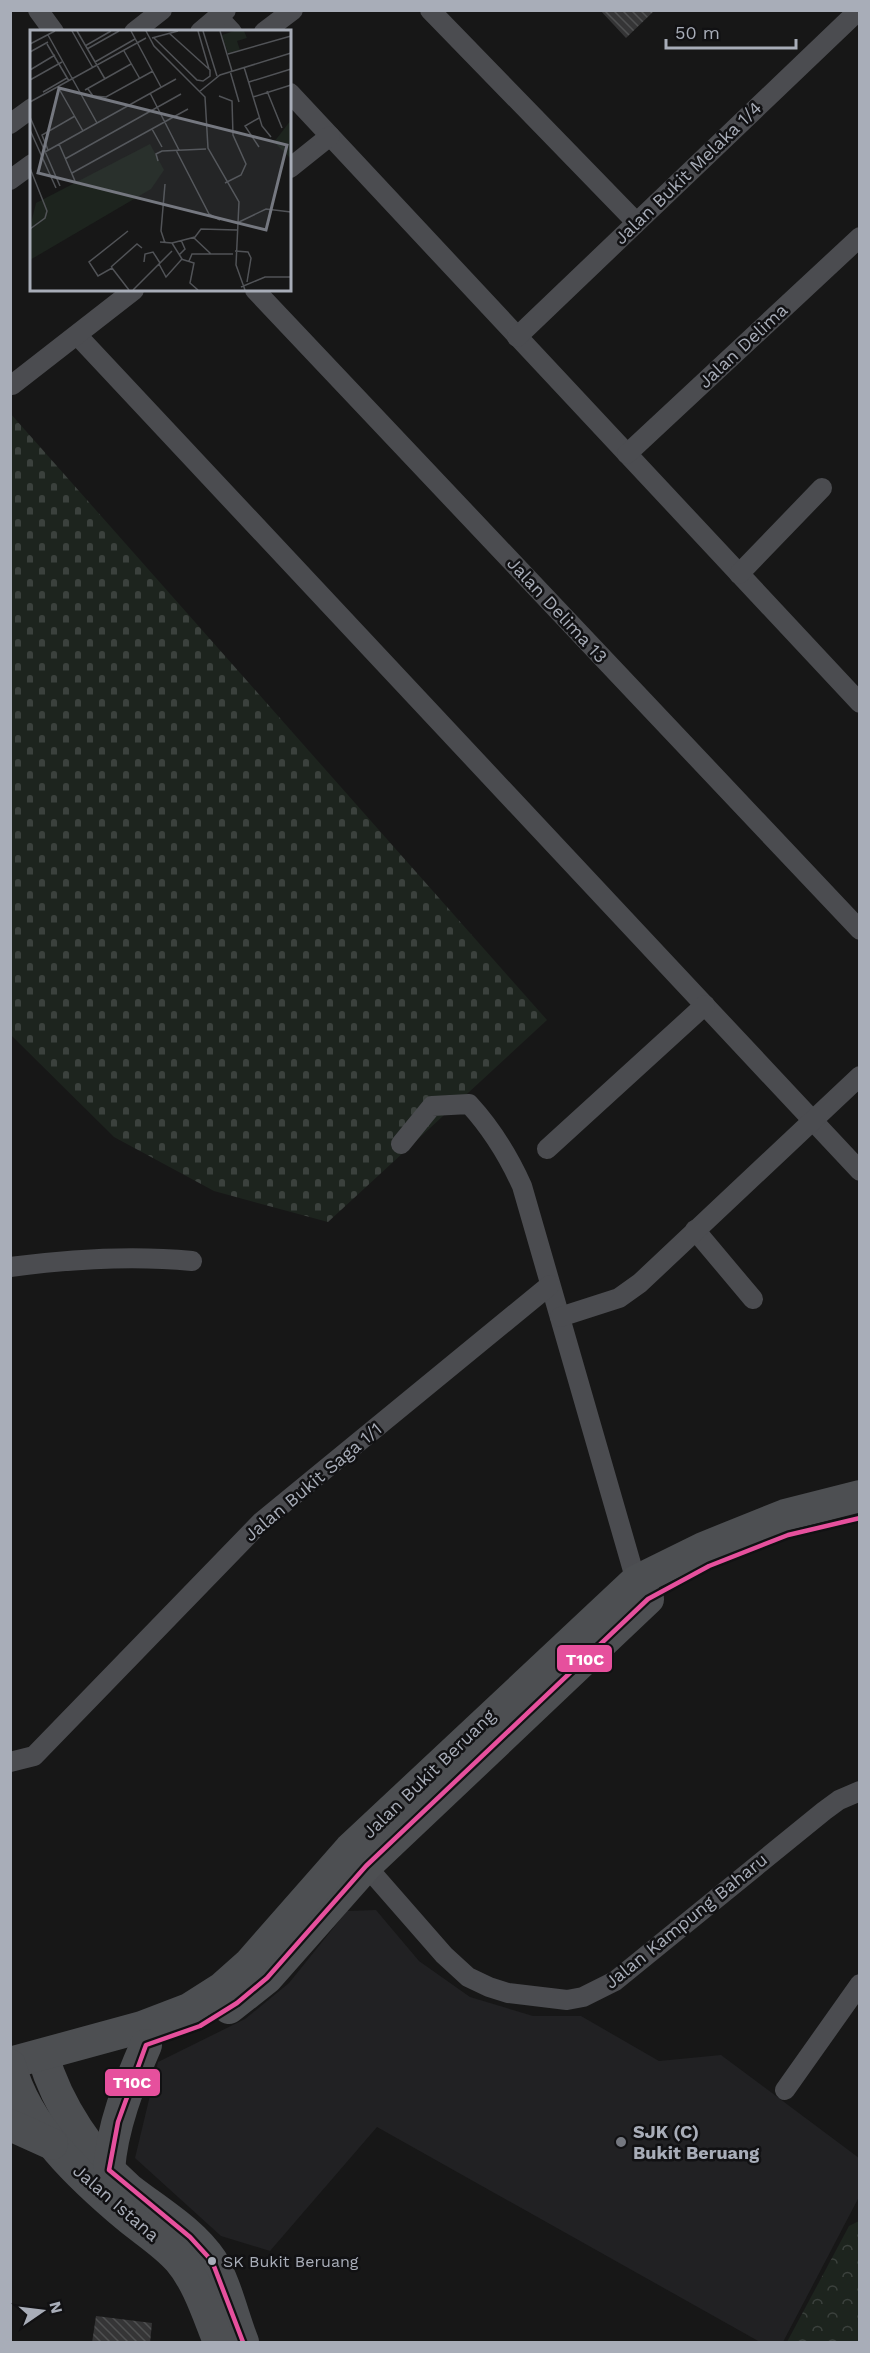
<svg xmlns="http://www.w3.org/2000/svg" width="870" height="2353" viewBox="0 0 870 2353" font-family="'Work Sans',sans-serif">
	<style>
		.built { fill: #212123 }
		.forest { fill: url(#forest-crowns) }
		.cemetery { fill: url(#cemetery-stones) }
		.building { fill: url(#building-back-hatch) }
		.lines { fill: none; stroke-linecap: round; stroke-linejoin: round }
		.street { stroke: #4b4c50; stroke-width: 20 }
		.primary { stroke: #4d4f52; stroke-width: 32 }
		.bus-1-casing { stroke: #111113; stroke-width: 9 }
		.bus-1 { stroke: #e6509d; stroke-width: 4.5 }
		.poi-dot { fill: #757880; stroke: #111113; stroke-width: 2 }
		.bus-dot { fill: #a8adb8; stroke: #111113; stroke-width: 2 }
		.labels { text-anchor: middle; stroke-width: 5; stroke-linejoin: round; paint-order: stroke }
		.bus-label { font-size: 16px; fill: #a8adb8; stroke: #111113; text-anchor: start }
		.street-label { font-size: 18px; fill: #a8adb8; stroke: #111113 }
		.poi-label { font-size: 18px; font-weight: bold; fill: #a8adb8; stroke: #111113; text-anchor: start }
		.inset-road { fill: none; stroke: #515357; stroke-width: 1.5 }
		.view { fill: #757880; fill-opacity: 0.15; stroke: #757880; stroke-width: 3 }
		.inset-edge { fill: none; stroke: #a8adb8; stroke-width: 3 }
		.line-badge { stroke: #111113; stroke-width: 2 }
		.badge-label { font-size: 16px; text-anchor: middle; font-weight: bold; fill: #fff }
	</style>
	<defs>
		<pattern id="forest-crowns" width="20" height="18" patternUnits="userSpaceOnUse" patternTransform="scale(1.5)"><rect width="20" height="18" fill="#1d241e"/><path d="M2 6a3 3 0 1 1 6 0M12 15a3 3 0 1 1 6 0" fill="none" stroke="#3b413d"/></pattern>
		<pattern id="cemetery-stones" width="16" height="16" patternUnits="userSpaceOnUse" patternTransform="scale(1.5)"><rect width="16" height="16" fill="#1d241e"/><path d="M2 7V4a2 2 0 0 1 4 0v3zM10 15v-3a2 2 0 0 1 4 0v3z" fill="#3b413d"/></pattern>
		<pattern id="building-back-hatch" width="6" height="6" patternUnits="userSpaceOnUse" patternTransform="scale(1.5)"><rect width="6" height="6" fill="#353536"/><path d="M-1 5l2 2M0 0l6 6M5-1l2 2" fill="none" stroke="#4f5051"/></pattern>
	</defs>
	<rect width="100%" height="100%" fill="#171717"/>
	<path class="built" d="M376,1910L419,1961L470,1997L533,2016H581L659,2061L721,2055L859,2158V2197L783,2342H760L377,2127L270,2251L221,2236L135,2158L158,2062L245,2019L289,1983L347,1911Z"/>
	<path class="forest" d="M859,2221V2342H787L849,2226Z"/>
	<path class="cemetery" d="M10,413L547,1020L328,1222L214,1191L114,1137L11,1035Z"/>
	<g class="building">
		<path d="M600,10H655L626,38Z"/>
		<path d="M96,2316L152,2323L150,2343H92Z"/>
	</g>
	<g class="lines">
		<g class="street">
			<path d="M38,10L54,32"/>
			<path d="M430,10L636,222"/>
			<path d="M218,17L232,32"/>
			<path d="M134,32L162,10"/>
			<path d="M200,32L226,10"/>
			<path d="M264,32L293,10"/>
			<path d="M290,93L860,703"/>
			<path d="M10,124L32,108"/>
			<path d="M290,168L330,136"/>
			<path d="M10,180L32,164"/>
			<path d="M255,290L860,930"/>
			<path d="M77,335L860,1171"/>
			<path d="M517,337L859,10"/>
			<path d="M12,385L134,290"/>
			<path d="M627,454L860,237"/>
			<path d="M739,574L822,488"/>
			<path d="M401,1144L432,1106L469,1104C492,1129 508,1155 522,1186L636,1581"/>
			<path d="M547,1149L705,1005"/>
			<path d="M695,1230L753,1299"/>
			<path d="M10,1267C70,1259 132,1255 192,1261"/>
			<path d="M560,1317L619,1298L640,1283L860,1076"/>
			<path d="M10,1762L34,1756L261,1522L550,1285"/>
			<path d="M360,1859L444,1955L468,1977L489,1987L508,1993L567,2000L583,1997L615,1981L824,1811L839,1800L860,1791"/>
			<path d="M785,2090L860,1984"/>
		</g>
		<g class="primary">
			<path d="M229,2008L267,1978L366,1866L648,1599"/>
			<path d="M43,2056C57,2105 91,2156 129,2189C157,2211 192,2231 212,2261C226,2284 233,2317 243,2342"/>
			<path d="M10,2063L142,2027L189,2009L222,1988L249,1964L350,1849L636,1581L703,1548L785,1515L860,1496"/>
			<path d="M10,2065C26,2127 82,2179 130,2219C146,2232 165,2244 179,2260C198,2282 208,2315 219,2342"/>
			<path d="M10,2125L52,2144"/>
			<path d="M109,2170C112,2127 129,2084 146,2045"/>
		</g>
		<defs>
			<path id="bus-1" d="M243,2342L212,2261L190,2237L109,2170L118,2122L146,2045L200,2026L237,2003L267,1978L366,1866L648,1599L709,1566L788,1535L860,1518"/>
		</defs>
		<use href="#bus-1" class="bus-1-casing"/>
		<use href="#bus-1" class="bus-1"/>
	</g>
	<circle class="poi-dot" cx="621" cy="2142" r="6"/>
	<circle class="bus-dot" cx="212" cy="2261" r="5"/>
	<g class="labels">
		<g class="bus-label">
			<text x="223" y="2267">SK Bukit Beruang</text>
		</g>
		<g class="street-label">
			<text transform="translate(688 173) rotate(-44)" y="6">Jalan Bukit Melaka 1/4</text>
			<text transform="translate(743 346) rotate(-43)" y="6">Jalan Delima</text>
			<text transform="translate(557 610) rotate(47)" y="6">Jalan Delima 13</text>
			<text transform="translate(313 1482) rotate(-40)" y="6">Jalan Bukit Saga 1/1</text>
			<text transform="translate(429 1774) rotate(-44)" y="6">Jalan Bukit Beruang</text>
			<text transform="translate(686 1921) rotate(-39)" y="6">Jalan Kampung Baharu</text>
			<text transform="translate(116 2203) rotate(41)" y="6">Jalan Istana</text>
		</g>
		<g class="poi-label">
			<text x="633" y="2138">SJK (C)<tspan x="633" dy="21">Bukit Beruang</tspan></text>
		</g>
	</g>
	<g transform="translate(30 30)">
		<rect width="261" height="261" fill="#171717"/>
		<path d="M204,1H214L217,8L207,11L210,20L198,23L192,5Z" fill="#1d241e"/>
		<path d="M261,90V129L244,112Z" fill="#1d241e"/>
		<path d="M120,114L134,140L121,159L0,230V197L6,173Z" fill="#1d241e"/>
		<path class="inset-road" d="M42,1L63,38M47,1L75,49M101,1L131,57M116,1L124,16L175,67L178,118L209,172L206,235L215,260M168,1L179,39M173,1L187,46M190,1L202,41M18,5L67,93M122,8L148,1M124,8L167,50L173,51L180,46V40L139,3M0,14L25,1M17,14L39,51M55,16L81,1M57,19L89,1M94,21L110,49M0,22L18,12M198,24L261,6M65,32L105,9M214,37L232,96L241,107M0,40L25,25M200,41L209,72M0,50L32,32M219,52L261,39M28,57L53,101M58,59L63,66L76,67L123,41M55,60L101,34M237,61L252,98M13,62L37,48M169,62L190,45L261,23M120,63L149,120M189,66L202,71L203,105L216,134L211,145L195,153M223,67L261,55M0,72L116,8M0,87L30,156M122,99L132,117M0,100L26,158M29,114L45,151M229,117L215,96L229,88M18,120L12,105L45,86M146,120L179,184L190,190M15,122L146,49M35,129L151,64M128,131L126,124L132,121L176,119M0,138L17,181L15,188L0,199M42,143L158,79M135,154L131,201L135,213M209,192L236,179L261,182M98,201L59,232L68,246L82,238L99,260M163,207L181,224M142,213L165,207L171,199L207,200M205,221L218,222L221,228L217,252M149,225L155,219L151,210M151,229L164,233L160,253L168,260M159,231L162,224H203M114,232L115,224L123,222L130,233M129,234L136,247L152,229L142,213L130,212M81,237L107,214L112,218M211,257L235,247H261M103,260L142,221"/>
		<path class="view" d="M29,58L257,115L236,200L8,143Z"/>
		<rect width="261" height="261" class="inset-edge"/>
	</g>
	<g class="line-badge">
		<rect x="556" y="1644" width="57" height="29" rx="6" fill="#e6509d"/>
		<rect x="104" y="2068" width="57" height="29" rx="6" fill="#e6509d"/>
	</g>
	<g class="badge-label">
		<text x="585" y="1665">T10C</text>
		<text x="132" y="2088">T10C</text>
	</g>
	<rect width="870" height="2353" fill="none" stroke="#a8adb8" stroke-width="24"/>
	<g transform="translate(42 2311) rotate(76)" stroke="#111113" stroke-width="4.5" paint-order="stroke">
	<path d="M0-4.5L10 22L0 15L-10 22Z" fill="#a8adb8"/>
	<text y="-9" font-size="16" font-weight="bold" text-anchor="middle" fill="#a8adb8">N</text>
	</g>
	<path d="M666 39v9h130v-9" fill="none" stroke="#a8adb8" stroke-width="3"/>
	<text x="675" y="39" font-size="18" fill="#a8adb8" stroke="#111113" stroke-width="4.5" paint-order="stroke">50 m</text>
</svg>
